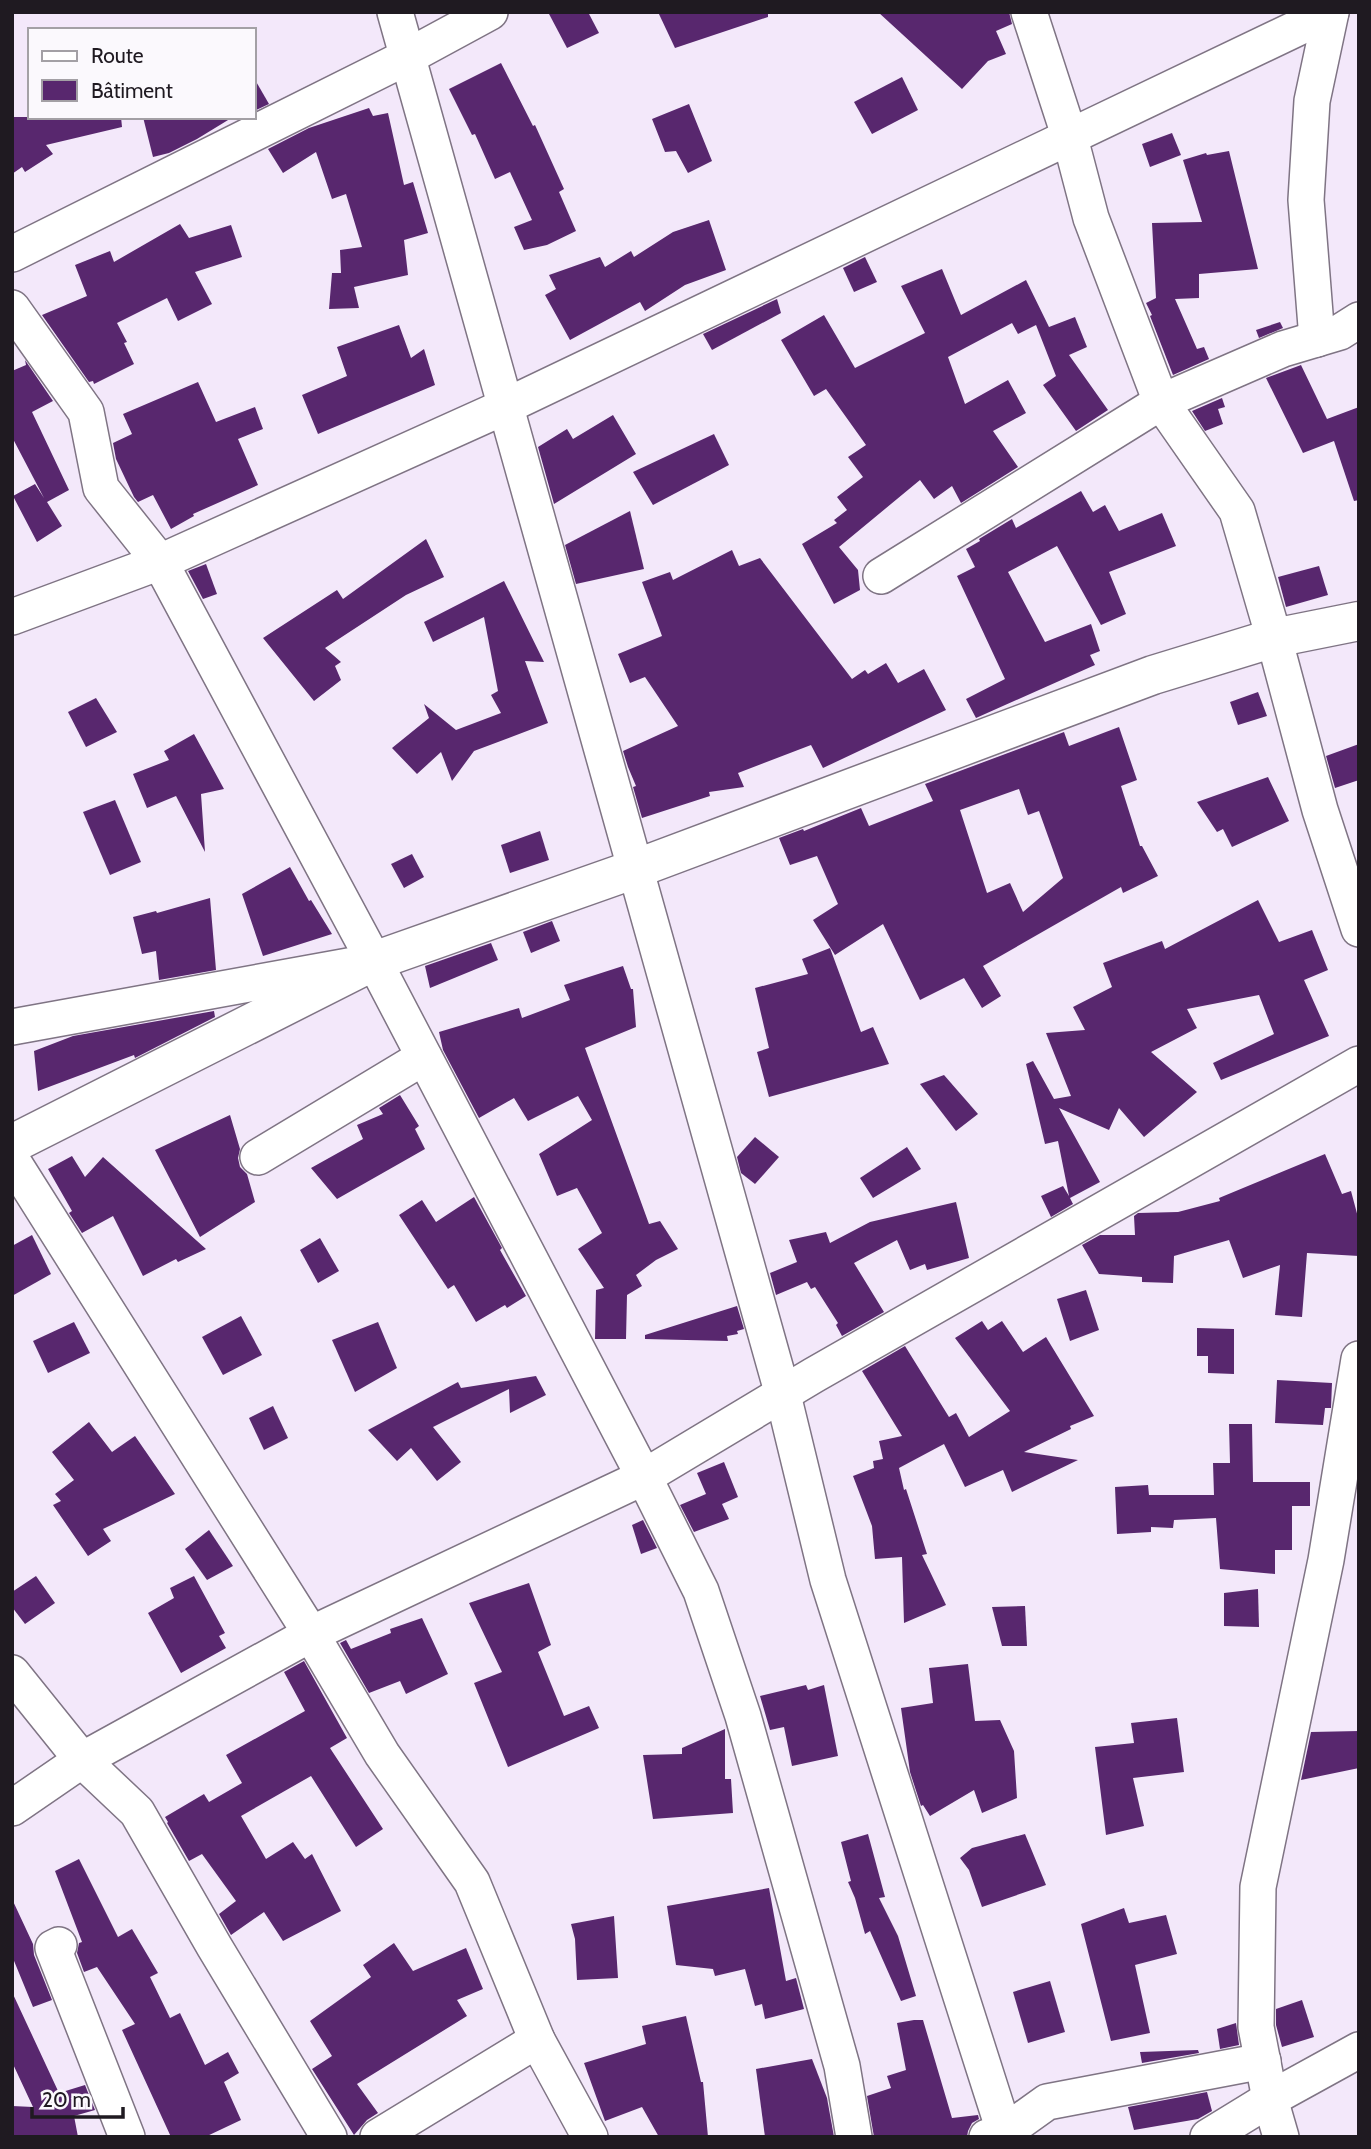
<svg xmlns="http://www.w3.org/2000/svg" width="1371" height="2149" viewBox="0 0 1371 2149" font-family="Cabin,sans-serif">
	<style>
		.building { fill: #58276e; fill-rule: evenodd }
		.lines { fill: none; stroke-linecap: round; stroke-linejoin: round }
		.street-casing { stroke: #7f7484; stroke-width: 38 }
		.secondary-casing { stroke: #7f7484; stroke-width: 41 }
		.street { stroke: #fff; stroke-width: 35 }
		.secondary { stroke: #fff; stroke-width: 38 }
	</style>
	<rect width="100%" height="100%" fill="#f3e8fa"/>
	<g class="building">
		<path d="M548,12H588L599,33L567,48Z"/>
		<path d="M658,12H768V17L675,48Z"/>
		<path d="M878,12H1009L1012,24L996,31L1006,54L988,61L962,89Z"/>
		<path d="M501,63L533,126L535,125L564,189L559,192L576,231L547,245L524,250L514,227L532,220L510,172L495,179L475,134L472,135L449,89Z"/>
		<path d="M902,77L918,110L872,134L854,102Z"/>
		<path d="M254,78L269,104L254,111Z"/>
		<path d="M689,104L712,161L688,173L676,151L665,152L652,119Z"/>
		<path d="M369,108L373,116L388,113L404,185L413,182L428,233L404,240L408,275L354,287L359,308L329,309L332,273H341L340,250L362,247L346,194L332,199L316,152L283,173L268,149L309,128Z"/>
		<path d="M12,117H121L122,127L46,145L53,154L25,172L22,167L12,174Z"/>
		<path d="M143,117H233L197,139L169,153L153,157Z"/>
		<path d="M1172,133L1181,155L1150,167L1142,144Z"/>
		<path d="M1229,151L1258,269L1199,274V298L1175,299L1197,349L1204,347L1209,359L1173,375L1150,316L1152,315L1146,303L1156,298L1152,223L1202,222L1183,160L1206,153L1207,155Z"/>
		<path d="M709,220L726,270L685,285L645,311L640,302L570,340L545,295L556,289L549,275L600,257L605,267L631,251L634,257L673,232Z"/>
		<path d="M180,224L189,238L231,225L242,257L195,272L212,304L178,321L167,298L117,323L127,342L124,343L134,364L94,384L93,381L89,382L42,315L87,296L75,265L110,251L114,262Z"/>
		<path d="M865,257L877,282L854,292L843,268Z"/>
		<path d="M942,269L961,315L1026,280L1049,327L1075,317L1087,347L1069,355L1108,410L1076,431L1043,385L1056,376L1036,325L1018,334L1012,323L948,357L965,404L1008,380L1026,413L993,431L1018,467L961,503L952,486L934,499L920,480L839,547L858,570L860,590L834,604L802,544L837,523L834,520L847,510L837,497L863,477L848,457L866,445L826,389L814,396L781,340L824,315L855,368L925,333L901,286Z"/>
		<path d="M777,299L781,313L712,350L703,334Z"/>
		<path d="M1280,322L1283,328L1259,338L1256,330Z"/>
		<path d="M399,325L411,358L424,349L435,385L318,434L302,395L347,376L337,347Z"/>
		<path d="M25,360L53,401L32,412L69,490L47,502L62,526L37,542L13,496L35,484L44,498L12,437V371L26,365Z"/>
		<path d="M1301,365L1327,419L1359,407V500L1354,501L1334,441L1303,453L1266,378Z"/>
		<path d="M198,382L216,422L255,407L263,429L238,439L258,485L193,514L194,516L171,529L153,495L138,502L134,497L116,459L113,443L132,434L123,414Z"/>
		<path d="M1222,398L1225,407L1218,409L1223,424L1205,431L1192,411Z"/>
		<path d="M613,415L636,454L554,504L538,447L567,429L573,439Z"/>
		<path d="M714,434L729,465L653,505L633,472Z"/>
		<path d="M1081,491L1093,512L1105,505L1119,531L1162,513L1176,546L1109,572L1126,614L1101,625L1057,546L1008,572L1045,642L1091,624L1100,651L1090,655L1095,665L976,718L966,699L1005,679L957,576L975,567L966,549L980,541L979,539L1012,519L1016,528Z"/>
		<path d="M630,511L644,569L576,584L565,545Z"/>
		<path d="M426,539L444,577L406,595L325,648L341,662L335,666L341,680L314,701L263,638L337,590L343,599Z"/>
		<path d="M732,550L739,566L760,558L852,679L865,670L868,674L886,663L898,683L924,669L946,710L823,768L811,745L738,773L744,787L709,792L710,796L642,818L633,787L636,786L628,767L623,751L678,726L645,677L630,683L618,654L662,636L642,582L670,572L673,580Z"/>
		<path d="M206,564L217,594L203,599L188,571Z"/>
		<path d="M1319,566L1328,595L1286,607L1278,577Z"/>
		<path d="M504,581L544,662L525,661L548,723L474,751L452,781L441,752L417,774L392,748L429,718L424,704L456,730L501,713L491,695L498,691L484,617L433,642L424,622Z"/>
		<path d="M1258,692L1267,716L1238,725L1230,702Z"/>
		<path d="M96,698L117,732L86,747L68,712Z"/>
		<path d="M1119,727L1137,780L1121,786L1140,846H1142L1158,876L1123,893L1121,887L983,966L1001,996L982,1008L964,978L920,1000L883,924L835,955L813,920L838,904L817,856L790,865L779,838L803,829L804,831L861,808L869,826L933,801L925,784L1064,732L1069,746ZM1019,789L1028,815L1039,811L1063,878L1023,912L1010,883L987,893L960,810Z"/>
		<path d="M194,734L224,789L201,794L205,852L176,796L147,808L133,774L169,760L164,751Z"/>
		<path d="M1359,744V780L1335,788L1326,756Z"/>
		<path d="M1268,777L1289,821L1232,847L1223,829L1217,832L1197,802Z"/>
		<path d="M115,800L141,862L110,875L83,812Z"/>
		<path d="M540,831L549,860L510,873L501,845Z"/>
		<path d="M412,854L424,877L404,888L391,864Z"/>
		<path d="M290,867L309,901L311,900L332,934L263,956L242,894Z"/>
		<path d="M210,898L216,970L159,980L156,951L142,954L133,917L156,911L157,913Z"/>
		<path d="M1258,900L1279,942L1312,930L1328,970L1304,980L1329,1036L1221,1080L1213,1063L1274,1034L1259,995L1187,1009L1197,1028L1151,1052L1197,1092L1144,1137L1119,1108L1109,1130L1059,1108L1100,1182L1070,1198L1073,1204L1051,1217L1041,1196L1063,1186L1069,1196L1058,1141L1045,1144L1026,1064L1033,1061L1054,1099L1071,1096L1046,1033L1085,1030L1073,1007L1112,987L1103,963L1162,941L1165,949Z"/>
		<path d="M552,921L560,941L531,953L523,932Z"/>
		<path d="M491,943L498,960L430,988L425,966Z"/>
		<path d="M830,948L861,1032L873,1027L889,1064L769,1097L757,1052L769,1048L755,988L808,974L802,959Z"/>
		<path d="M623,966L631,989H633L636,1027L585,1048L649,1224L660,1221L678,1249L656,1260L636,1275L642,1286L627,1295L626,1339H595L596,1290L604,1288L578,1249L602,1233L577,1188L557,1196L539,1154L592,1120L578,1096L528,1121L514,1098L479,1118L443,1050L439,1032L519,1008L522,1018L570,1000L564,985Z"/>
		<path d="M214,1011L215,1017L135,1058L134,1055L38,1091L34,1051L73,1036Z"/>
		<path d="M944,1075L978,1114L956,1131L920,1084Z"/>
		<path d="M400,1095L419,1126L415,1129L425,1149L337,1199L311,1168L363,1139L357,1125L383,1114L379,1108Z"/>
		<path d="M230,1115L240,1149L238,1158L240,1167L247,1174L255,1202L200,1237L155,1150Z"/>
		<path d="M755,1137L779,1157L755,1184L741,1173L737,1157Z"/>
		<path d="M907,1147L921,1169L873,1198L860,1178Z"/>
		<path d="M1325,1154L1342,1194L1351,1191L1359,1221V1256L1307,1253L1302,1317L1275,1315L1280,1265L1243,1278L1229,1240L1174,1256L1173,1283L1142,1282V1277L1099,1274L1082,1245L1100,1235H1135L1134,1216L1138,1213L1178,1212L1220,1201L1219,1198Z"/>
		<path d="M72,1156L85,1177L103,1157L206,1249L178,1262L176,1259L143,1276L113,1216L82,1233L69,1213L72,1211L48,1169Z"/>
		<path d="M474,1197L502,1248L500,1250L526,1296L507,1308L505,1305L476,1322L454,1285L448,1289L399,1215L422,1200L436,1222Z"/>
		<path d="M956,1202L969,1258L927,1270L925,1264L910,1270L897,1240L854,1263L884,1312L842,1336L836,1325L838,1323L815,1287L811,1289L807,1282L776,1295L770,1273L797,1262L789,1240L826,1232L830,1243L870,1222Z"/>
		<path d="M32,1235L51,1274L12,1296V1246Z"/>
		<path d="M320,1238L339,1271L318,1283L300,1250Z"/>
		<path d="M1086,1290L1099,1330L1070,1341L1057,1299Z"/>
		<path d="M737,1306L744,1329L737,1331L738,1334L727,1336L728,1341L645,1339V1335Z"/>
		<path d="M241,1316L262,1355L223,1375L202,1337Z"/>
		<path d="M982,1321L988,1330L1002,1321L1023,1352L1046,1337L1094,1416L1070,1426L1071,1429L1024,1452L1078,1460L1012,1492L1003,1470L965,1487L944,1444L899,1468L904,1490L906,1489L927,1554L922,1555L946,1605L904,1623L902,1557L875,1559L872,1526L853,1476L874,1468L873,1461L883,1459L879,1441L902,1436L862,1371L905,1346L949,1417L956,1413L969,1437L1010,1411L955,1338Z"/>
		<path d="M74,1322L90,1353L48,1373L33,1341Z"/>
		<path d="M378,1322L397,1368L355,1392L332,1340Z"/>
		<path d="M1197,1328L1234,1329V1374L1208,1373V1356H1197Z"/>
		<path d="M536,1376L546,1395L510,1413L509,1389L433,1427L461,1462L437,1481L411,1448L397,1461L368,1430L458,1382L461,1388Z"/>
		<path d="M1277,1380L1332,1383L1331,1408H1325L1323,1425L1275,1423Z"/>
		<path d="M273,1406L288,1438L264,1450L249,1418Z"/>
		<path d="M89,1422L112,1452L135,1436L175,1494L103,1529L111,1541L88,1556L53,1505L61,1501L55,1494L74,1480L52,1452Z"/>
		<path d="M1229,1424H1252L1253,1482H1310V1506H1292V1550H1275V1574L1220,1569L1216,1518L1174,1520L1173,1528L1151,1527V1532L1117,1534L1115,1487L1148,1485L1149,1495H1214L1213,1463H1230Z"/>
		<path d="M724,1462L738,1497L722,1504L729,1519L694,1532L680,1505L706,1494L697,1473Z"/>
		<path d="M643,1520L657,1548L641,1554L632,1525Z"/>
		<path d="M209,1530L233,1566L207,1580L185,1549Z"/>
		<path d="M36,1576L55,1603L25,1624L12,1607V1592Z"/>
		<path d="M194,1576L225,1633L219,1636L226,1648L181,1673L148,1613L174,1598L170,1588Z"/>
		<path d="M529,1583L551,1645L538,1652L564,1716L589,1706L599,1728L508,1767L474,1683L502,1672L469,1603Z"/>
		<path d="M1258,1589L1259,1627L1224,1626V1593Z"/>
		<path d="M1025,1606L1027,1646H1002L992,1607Z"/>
		<path d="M422,1618L448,1674L406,1694L400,1681L369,1693L340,1643L346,1640L351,1649L391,1633L390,1629Z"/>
		<path d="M304,1661L347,1738L330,1748L383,1829L356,1847L311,1776L241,1816L266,1859L293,1842L305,1859L312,1854L341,1911L283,1941L264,1912L231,1935L219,1914L236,1901L202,1854L189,1861L167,1823L168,1822L165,1817L204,1794L209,1802L242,1783L226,1755L305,1711L284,1672Z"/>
		<path d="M968,1664L975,1721L1000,1720L1014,1751L1017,1798L982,1813L974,1790L930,1816L923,1805L921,1806L910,1772L901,1708L933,1703L929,1668Z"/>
		<path d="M806,1685L808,1690L824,1685L838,1756L792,1766L784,1727L770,1730L760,1696Z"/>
		<path d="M1177,1718L1184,1772L1133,1778L1144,1826L1106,1835L1095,1747L1134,1743L1131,1723Z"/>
		<path d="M725,1729V1779H731L733,1813L653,1819L643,1755L682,1754V1748Z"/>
		<path d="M1359,1731V1768L1301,1780L1311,1732Z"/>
		<path d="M868,1834L885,1897L879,1898L898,1936L916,1996L901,2001L870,1931L865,1934L855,1898L848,1882L851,1881L841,1842Z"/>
		<path d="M1025,1834L1046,1885L982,1907L969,1870L960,1858L972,1848Z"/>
		<path d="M79,1859L118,1937L132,1929L158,1973L150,1977L170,2018L180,2013L205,2065L228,2052L239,2073L224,2082L241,2120L205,2137H171L122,2030L135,2024L97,1967L84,1972L77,1953L79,1943L82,1942L55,1871Z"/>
		<path d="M769,1888L786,1981L796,1978L804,2009L765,2019L762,2004L755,2006L745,1969L715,1976L713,1969L676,1965L667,1906Z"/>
		<path d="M12,1899L33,1944L34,1955L52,2000L33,2007L12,1956Z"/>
		<path d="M1124,1908L1129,1923L1166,1915L1177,1954L1135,1965L1150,2033L1111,2041L1081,1924Z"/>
		<path d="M614,1916L618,1978L577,1980L575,1939L571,1924Z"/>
		<path d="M394,1943L413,1971L466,1948L483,1989L457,2000L467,2016L357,2084L378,2113L367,2120L354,2135L312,2069L332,2056L310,2021L371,1977L363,1965Z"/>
		<path d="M1050,1981L1065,2032L1028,2043L1013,1992Z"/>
		<path d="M12,1992L59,2093L85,2085L95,2110L74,2116L78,2137H12V2106L33,2107L12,2062Z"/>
		<path d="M1302,2000L1314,2037L1282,2047L1276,2025V2009Z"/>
		<path d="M686,2016L701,2082H703L708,2137H659L642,2107L605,2121L584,2063L646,2044L642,2026Z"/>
		<path d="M914,2020H923L952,2118L978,2115L979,2119L972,2123L968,2131L967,2137H874L867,2096L891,2088L887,2076L906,2070L897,2023Z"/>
		<path d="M1236,2023L1239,2045L1220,2049L1217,2029Z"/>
		<path d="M1198,2050L1199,2053L1142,2063L1140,2052Z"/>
		<path d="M812,2059L827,2098L834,2137H765L756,2069Z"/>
		<path d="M1207,2092L1212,2111L1198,2119L1134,2130L1128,2107Z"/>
	</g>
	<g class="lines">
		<defs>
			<g id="street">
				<path d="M395,12L783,1395L828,1580L1006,2137"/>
				<path d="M1029,12L1070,138L1091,218L1161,402L1237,511L1274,638L1320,810L1359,929"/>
				<path d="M12,254L407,57L490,12"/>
				<path d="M12,308L86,412L101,488L160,562L374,961L644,1477L701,1591L743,1716L842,2066L854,2137"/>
				<path d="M1317,339L1306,200L1312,101L1331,12"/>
				<path d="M881,576L1161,402L1283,349L1340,332L1359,320"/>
				<path d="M12,617L160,562L504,407L1331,12"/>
				<path d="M12,1027L354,965"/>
				<path d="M258,1157L424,1057"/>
				<path d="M12,1160L311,1634L382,1754L472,1882L537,2040L590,2137"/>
				<path d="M12,1673L82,1760L137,1812L214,1946L329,2137"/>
				<path d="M12,1808L82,1760L311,1634L644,1477L814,1375L1359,1064"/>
				<path d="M59,1945L53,1948L127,2137"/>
				<path d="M378,2137L537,2040"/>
				<path d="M987,2137L1005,2132L1047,2102L1263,2061"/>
				<path d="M1208,2137L1270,2099L1359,2050"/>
				<path d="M1281,2137L1270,2099L1256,2027L1258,1887L1326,1560L1359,1359"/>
			</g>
			<path id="secondary" d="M12,1144L374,961L635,869L1153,675L1274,638L1359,621"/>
		</defs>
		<use href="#street" class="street-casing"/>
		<use href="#secondary" class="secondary-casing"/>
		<use href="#street" class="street"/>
		<use href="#secondary" class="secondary"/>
	</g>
	<rect width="1371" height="2149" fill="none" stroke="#1f1a21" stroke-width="28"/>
	<rect x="28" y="28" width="228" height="91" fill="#fbf9fd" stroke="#a3a0a5" stroke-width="2"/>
	<rect x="42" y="51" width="35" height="10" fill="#ffffff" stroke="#a3a0a5" stroke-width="2"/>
	<text x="91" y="63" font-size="21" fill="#1f1a21">Route</text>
	<rect x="42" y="80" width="35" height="21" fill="#58276e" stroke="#a3a0a5" stroke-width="2"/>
	<text x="91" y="98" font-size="21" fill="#1f1a21">Bâtiment</text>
	<path d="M32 2107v10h91v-10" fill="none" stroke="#1f1a21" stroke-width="3.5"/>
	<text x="42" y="2107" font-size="21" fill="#1f1a21" stroke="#fbf9fd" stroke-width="5" paint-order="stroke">20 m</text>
</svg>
